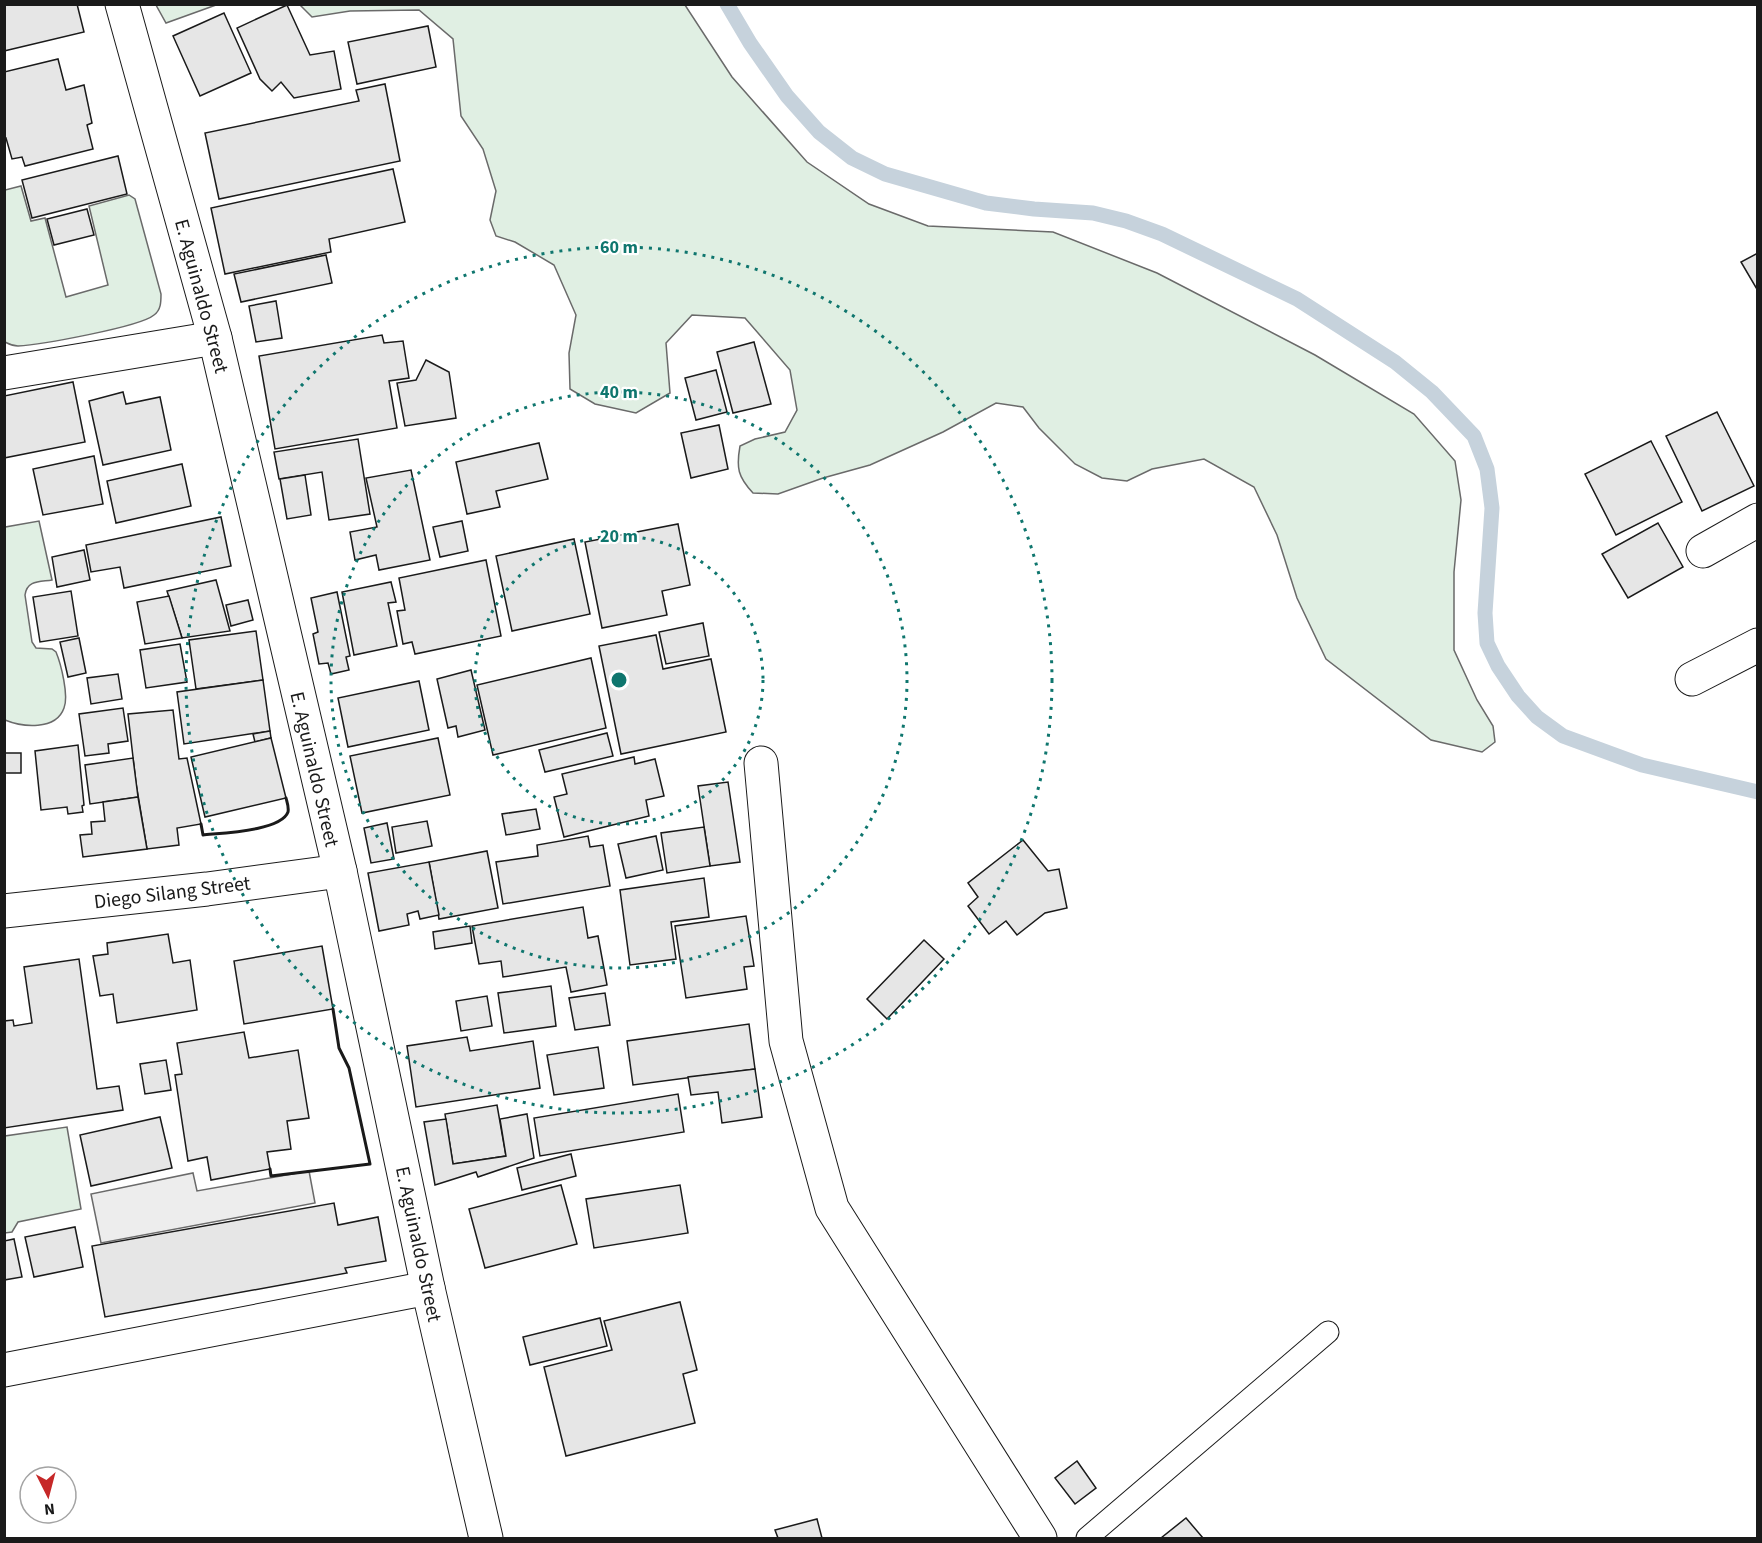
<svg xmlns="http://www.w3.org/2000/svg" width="1762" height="1543" viewBox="0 0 1762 1543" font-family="'Source Sans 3',sans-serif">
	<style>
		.green { fill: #e0efe3; stroke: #6a6a6a; stroke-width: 1.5 }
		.parking { fill: #ededed; stroke: #6a6a6a; stroke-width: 1.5 }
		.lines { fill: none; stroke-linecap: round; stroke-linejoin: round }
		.stream { stroke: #c6d2dc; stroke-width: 15 }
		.building { fill: #e6e6e6; stroke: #1a1a1a; stroke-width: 1.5 }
		.service-casing { stroke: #1a1a1a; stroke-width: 23 }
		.minor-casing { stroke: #1a1a1a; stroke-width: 35 }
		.tertiary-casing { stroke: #1a1a1a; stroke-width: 35 }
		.service { stroke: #fff; stroke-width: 21 }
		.minor { stroke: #fff; stroke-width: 33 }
		.tertiary { stroke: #fff; stroke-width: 33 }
		.wall { stroke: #1a1a1a; stroke-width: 3 }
		.ring { fill: none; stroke: #0f766e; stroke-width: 3; stroke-dasharray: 3 6 }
		.labels { text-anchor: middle; stroke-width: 4.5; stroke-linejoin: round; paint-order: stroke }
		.street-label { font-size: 20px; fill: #1a1a1a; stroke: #fff }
		.centre { fill: #0f766e; stroke: #fff; stroke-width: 3 }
		.ring-label { font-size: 18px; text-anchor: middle; font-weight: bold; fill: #0f766e; stroke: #fff; stroke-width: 4.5; stroke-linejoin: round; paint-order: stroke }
	</style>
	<rect width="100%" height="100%" fill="#fff"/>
	<g class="green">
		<path d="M156,5H216L166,23Z"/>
		<path d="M300,5H685L732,77L807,162L869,204L928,226L1053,232L1157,273L1315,355L1414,414L1455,461L1461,500L1454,572V650L1477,700L1493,726L1495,742L1482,752L1431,740L1326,659L1297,598L1277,535L1254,487L1204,459L1152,469L1127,481L1102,478L1075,464L1039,428L1023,407L996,403L943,432L870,465L823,478L778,494L753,493C738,477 736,468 740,446L755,439L785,432L797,410L790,370L745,318L692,315L666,343L670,393L636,413L595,404L570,389L569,353L576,315L554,265L515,242L496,236L490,220L496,191L483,149L461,116L453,39L419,10L350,11L312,17Z"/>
		<path d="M21,186L31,221L45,218L66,297L108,285L89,206L129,195L135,199L161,294C161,302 161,310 154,315C140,327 39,345 18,346C12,346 9,344 5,342V190Z"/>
		<path d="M39,521L52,580C40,582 27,580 25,595L32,642L36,648L52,649L56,652C61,664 69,696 64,708C56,731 22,727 5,720V526V527Z"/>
		<path d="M67,1127L81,1209L18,1222L12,1232L5,1233V1136Z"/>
	</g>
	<path class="parking" d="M309,1171L315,1203L101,1243L91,1194L193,1173L197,1191Z"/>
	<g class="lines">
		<path class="stream" d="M727,4L750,43L787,96L819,132L852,158L885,174L986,203L1034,209L1093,213L1126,221L1162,234L1297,299L1395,362L1432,392L1474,436L1487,469L1492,508L1485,613L1487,643L1498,666L1518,696L1537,717L1563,736L1642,765L1758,792"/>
	</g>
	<g class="building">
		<path d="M4,4H77L84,32L4,51Z"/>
		<path d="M287,5L310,55L334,51L341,89L294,98L281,82L272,91L260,79L237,28Z"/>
		<path d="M224,13L251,73L200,96L173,36Z"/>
		<path d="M428,26L436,67L357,84L348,42Z"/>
		<path d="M58,59L66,90L84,85L92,123L87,125L93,149L25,166L22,157L12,159L6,138L4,139V72Z"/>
		<path d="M385,84L400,161L219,199L205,133L359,101L356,90Z"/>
		<path d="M118,156L127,194L32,218L22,180Z"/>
		<path d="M393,169L405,222L329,239L331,252L225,274L211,208Z"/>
		<path d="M87,209L94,235L54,245L47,219Z"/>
		<path d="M1758,253V291L1741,262Z"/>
		<path d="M326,255L332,283L241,302L234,274Z"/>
		<path d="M276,301L282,338L256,342L249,306Z"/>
		<path d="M382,335L384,343L403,341L409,378L389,381L397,428L275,449L259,356Z"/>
		<path d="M754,342L771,404L733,413L717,352Z"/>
		<path d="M426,360L449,372L456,418L405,426L397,383L416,380Z"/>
		<path d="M716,370L727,412L696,420L685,378Z"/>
		<path d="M73,382L85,442L4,458V396Z"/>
		<path d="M123,392L126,404L160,397L171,450L103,465L89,401Z"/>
		<path d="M1717,412L1754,486L1702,511L1666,436Z"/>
		<path d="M719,425L728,469L691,478L681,433Z"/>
		<path d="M358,439L370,514L329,520L322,472L279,479L274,452Z"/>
		<path d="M1651,441L1682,502L1616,535L1585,474Z"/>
		<path d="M539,443L548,479L496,491L500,507L467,514L456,462Z"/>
		<path d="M94,456L103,504L43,515L33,469Z"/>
		<path d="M182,464L191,506L116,523L107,481Z"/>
		<path d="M411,470L430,560L379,570L376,555L355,560L350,532L377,527L366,478Z"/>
		<path d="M305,475L311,515L287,519L280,479Z"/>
		<path d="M221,517L231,566L124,588L120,567L91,572L86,545Z"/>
		<path d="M462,521L468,551L440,557L433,527Z"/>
		<path d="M1658,523L1683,567L1628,598L1602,554Z"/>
		<path d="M678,524L690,585L662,591L667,615L602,628L585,542Z"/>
		<path d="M574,539L590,614L512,631L496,556Z"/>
		<path d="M84,550L90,580L57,587L52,557Z"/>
		<path d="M486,560L501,636L415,654L412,642L403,644L397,611L405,610L399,578Z"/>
		<path d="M216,580L230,631L182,638L167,591Z"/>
		<path d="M391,582L396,602L388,603L397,646L354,655L342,592Z"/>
		<path d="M71,591L78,636L40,642L33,597Z"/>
		<path d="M337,592L350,656L346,657L349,670L331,674L328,663L319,664L313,634L318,632L311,598Z"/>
		<path d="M169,596L182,638L145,644L137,602Z"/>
		<path d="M248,600L253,620L231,626L226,605Z"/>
		<path d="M703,623L709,656L666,664L659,632Z"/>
		<path d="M256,631L263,680L196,689L189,640Z"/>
		<path d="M656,635L663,669L711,659L726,732L621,754L599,646Z"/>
		<path d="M79,638L86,673L68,677L60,642Z"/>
		<path d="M180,644L187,682L146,688L140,650Z"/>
		<path d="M591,658L606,728L493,755L477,685Z"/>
		<path d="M471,670L485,730L458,737L456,726L448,728L437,679Z"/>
		<path d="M118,674L122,699L91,704L87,678Z"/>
		<path d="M263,680L270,731L184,744L177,692Z"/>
		<path d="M419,681L429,730L348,747L338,698Z"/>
		<path d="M123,708L128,741L108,744L109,753L85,756L79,714Z"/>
		<path d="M173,710L179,759L187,758L201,824L177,828L179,845L147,849L136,783L128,714Z"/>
		<path d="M270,731L271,738L255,742L253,734Z"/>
		<path d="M607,733L613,756L545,772L539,750Z"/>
		<path d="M271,738L286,798L205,817L191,757Z"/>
		<path d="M438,738L450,795L362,813L350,756Z"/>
		<path d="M78,745L84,805L82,806L83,812L68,814L67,807L41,810L35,751Z"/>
		<rect x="4" y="753" width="17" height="20"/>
		<path d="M634,757L635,764L655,759L664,796L646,800L649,816L564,837L554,797L567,794L562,774Z"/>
		<path d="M133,758L138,797L90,804L85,765Z"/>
		<path d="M728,782L740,862L710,866L698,786Z"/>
		<path d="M138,797L147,849L83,857L80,835L92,834L91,822L105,821L103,802Z"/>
		<path d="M536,809L540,829L506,835L502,814Z"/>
		<path d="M427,821L432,846L396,853L392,827Z"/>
		<path d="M387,823L394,859L371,863L364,828Z"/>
		<path d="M704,827L710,866L667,873L661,833Z"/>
		<path d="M588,836L590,847L603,845L610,886L503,904L496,862L538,856L537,845Z"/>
		<path d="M656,836L663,870L626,878L618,844Z"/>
		<path d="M1023,840L1048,871L1059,869L1067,908L1045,913L1017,935L1006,921L989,934L968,906L978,897L968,883Z"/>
		<path d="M487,851L498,908L439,919L429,862Z"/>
		<path d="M429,862L439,915L420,919L418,911L407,914L409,925L379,931L368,873Z"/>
		<path d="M704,878L709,917L671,922L676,959L630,965L620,890Z"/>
		<path d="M583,907L588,938L598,936L607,985L571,992L566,967L503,977L501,961L479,964L472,926Z"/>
		<path d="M746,916L754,966L744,967L747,989L686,998L675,926Z"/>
		<path d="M470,926L472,943L435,949L433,932Z"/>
		<path d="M168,934L173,963L190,960L197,1010L117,1023L113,994L100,996L93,956L108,954L107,943Z"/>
		<path d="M924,940L944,959L887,1019L867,999Z"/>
		<path d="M322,946L333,1009L244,1024L234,961Z"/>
		<path d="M79,959L97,1089L119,1086L123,1110L4,1128V1021L13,1020L14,1026L32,1023L24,967Z"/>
		<path d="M551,986L556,1026L504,1033L498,993Z"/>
		<path d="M605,993L610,1025L575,1030L569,998Z"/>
		<path d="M487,996L492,1026L461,1031L456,1001Z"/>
		<path d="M749,1024L755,1069L633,1085L627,1041Z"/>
		<path d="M244,1032L249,1058L298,1050L309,1118L287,1121L291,1149L267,1152L270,1169L211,1180L207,1157L188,1161L175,1075L182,1074L177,1043Z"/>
		<path d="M467,1037L470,1051L533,1041L540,1088L416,1107L407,1046Z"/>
		<path d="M598,1047L604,1088L554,1095L547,1055Z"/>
		<path d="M166,1060L171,1090L145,1094L140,1064Z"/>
		<path d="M755,1069L762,1117L722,1123L718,1092L691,1095L688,1077Z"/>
		<path d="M678,1094L684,1132L540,1156L534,1118Z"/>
		<path d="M497,1105L506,1156L453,1164L445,1114Z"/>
		<path d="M527,1114L534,1158L478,1177L476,1172L435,1185L424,1122L446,1119L453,1164L506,1156L500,1119Z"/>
		<path d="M160,1117L172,1168L91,1186L80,1135Z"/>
		<path d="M571,1154L576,1176L522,1190L517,1168Z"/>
		<path d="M561,1185L577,1244L485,1268L469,1209Z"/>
		<path d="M680,1185L688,1233L594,1248L586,1199Z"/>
		<path d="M334,1203L338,1225L378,1217L386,1261L345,1268L347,1273L105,1317L92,1246Z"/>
		<path d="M75,1227L83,1267L34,1277L25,1237Z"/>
		<path d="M14,1239L22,1277L4,1280V1241Z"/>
		<path d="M680,1302L697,1370L683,1374L695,1423L566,1456L544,1367L612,1350L604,1321Z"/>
		<path d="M600,1318L607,1346L530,1365L523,1337Z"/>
		<path d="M1077,1461L1096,1488L1075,1504L1055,1478Z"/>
		<path d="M1186,1518L1203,1538H1161Z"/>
		<path d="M817,1519L822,1538H778L775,1530Z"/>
	</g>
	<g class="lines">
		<defs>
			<path id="service" d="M1087,1538L1328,1332"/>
			<g id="minor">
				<path d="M4,373L215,338"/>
				<path d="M1703,551L1758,520"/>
				<path d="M1692,679L1758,645"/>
				<path d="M761,763L786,1041L832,1208L1040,1538"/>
				<path d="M4,911L207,889L340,871"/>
				<path d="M4,1370L428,1288"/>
			</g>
			<path id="tertiary" d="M122,4L215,338L340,871L428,1288L486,1538"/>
		</defs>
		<use href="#service" class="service-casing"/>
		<use href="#minor" class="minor-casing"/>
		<use href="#tertiary" class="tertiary-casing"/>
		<use href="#service" class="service"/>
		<use href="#minor" class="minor"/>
		<use href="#tertiary" class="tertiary"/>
		<g class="wall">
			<path d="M201,824L203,835C221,833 281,831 288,812C289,807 287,802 286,798"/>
			<path d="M270,1169L271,1176L370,1164L349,1068L339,1048L333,1009"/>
		</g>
	</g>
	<g class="ring">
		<circle cx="619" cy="680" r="144"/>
		<circle cx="619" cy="680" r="288"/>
		<circle cx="619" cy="680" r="433"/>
	</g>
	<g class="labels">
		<g class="street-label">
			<text transform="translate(202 296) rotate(75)" y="7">E. Aguinaldo Street</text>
			<text transform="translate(315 769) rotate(77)" y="7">E. Aguinaldo Street</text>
			<text transform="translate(172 892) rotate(-7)" y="7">Diego Silang Street</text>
			<text transform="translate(419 1244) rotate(78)" y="7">E. Aguinaldo Street</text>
		</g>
	</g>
	<circle cx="619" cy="680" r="9" class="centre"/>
	<g class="ring-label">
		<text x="619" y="253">60 m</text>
		<text x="619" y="398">40 m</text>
		<text x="619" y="542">20 m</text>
	</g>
	<rect width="1762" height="1543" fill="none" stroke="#1a1a1a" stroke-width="12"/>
	<g transform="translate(48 1495) rotate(174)"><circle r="28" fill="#ffffff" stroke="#a3a3a3" stroke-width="1.5"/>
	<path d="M0-4.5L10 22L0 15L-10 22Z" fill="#c62828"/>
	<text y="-9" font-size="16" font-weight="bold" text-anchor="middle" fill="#1a1a1a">N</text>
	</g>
</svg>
